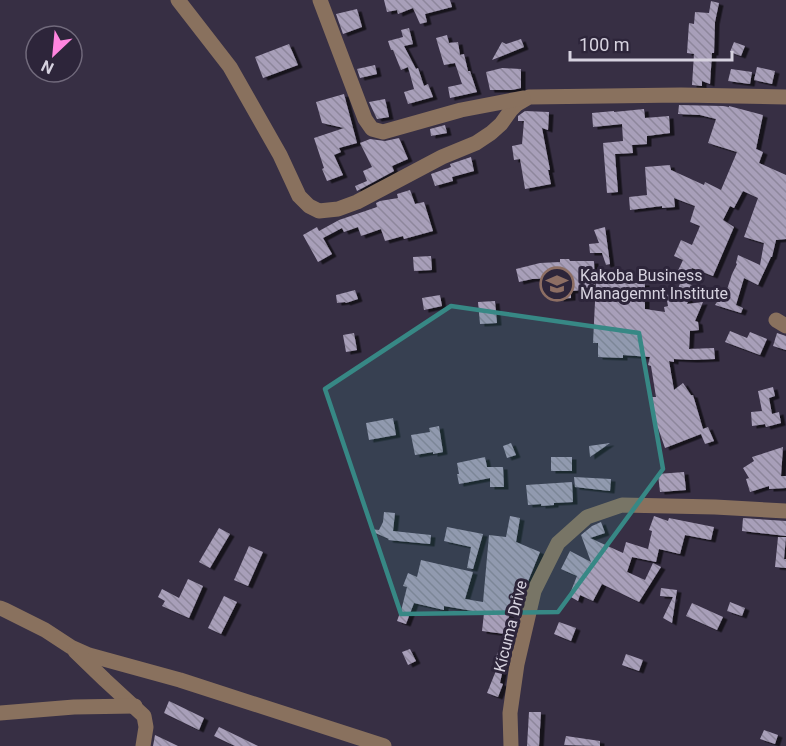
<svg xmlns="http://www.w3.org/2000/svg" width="786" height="746" viewBox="0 0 786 746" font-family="Roboto,sans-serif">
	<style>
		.building { fill: url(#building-back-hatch); filter: url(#shadow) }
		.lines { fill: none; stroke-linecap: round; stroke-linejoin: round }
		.minor { stroke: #89715e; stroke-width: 15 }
		.marked { fill: #378885; fill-opacity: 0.2; stroke: #378885; stroke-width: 4.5; stroke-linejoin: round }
		.labels { text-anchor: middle; stroke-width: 6; stroke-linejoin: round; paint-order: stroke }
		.poi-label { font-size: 16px; fill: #d6d2df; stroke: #2d253a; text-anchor: start }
		.street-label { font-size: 16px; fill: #d6d2df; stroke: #2d253a }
	</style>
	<defs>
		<pattern id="building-back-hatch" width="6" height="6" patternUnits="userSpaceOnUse" patternTransform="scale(1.5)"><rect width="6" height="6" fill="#a89fb9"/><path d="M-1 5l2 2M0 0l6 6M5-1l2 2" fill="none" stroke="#8e879c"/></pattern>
		<filter id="shadow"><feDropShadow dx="4.5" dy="2.5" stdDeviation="0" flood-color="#0009"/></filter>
	</defs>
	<rect width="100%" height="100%" fill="#372f44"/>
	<g class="building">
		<path d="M384,0H450L452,7L425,14L427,22L420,24L413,8L398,14L397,10L387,12Z"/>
		<path d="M711,1L719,3L715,22L714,53H712L710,84L702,81V86L692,85L694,54L687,53L689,23L694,24L695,12L709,13Z"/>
		<path d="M357,9L362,27L343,34L336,14Z"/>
		<path d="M409,28L413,44L404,46L416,69L418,68L424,86L428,84L433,97L408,104L404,92L414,89L408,67L401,70L393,50H391L388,41L403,37L401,30Z"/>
		<path d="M447,35L449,43L458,42L460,55L464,54L468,71H470L477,92L450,98L448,87L462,84L455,63L444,65L436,38Z"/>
		<path d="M521,39L524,47L492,60L502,42L506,44Z"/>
		<path d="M734,42L745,46L741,56L730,52Z"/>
		<path d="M289,44L298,65L263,78L255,57Z"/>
		<path d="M375,65L377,74L360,78L357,69Z"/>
		<path d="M757,67L775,71L772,84L754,80Z"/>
		<path d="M502,68L521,69V88L512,90H490L486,72Z"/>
		<path d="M731,69L752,72L750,84L728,81Z"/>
		<path d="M344,94L357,143L339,148L341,152L334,155L343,175L327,181L322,169L324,168L314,138L344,128L322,123L316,102Z"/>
		<path d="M385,99L389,117L377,119L369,102Z"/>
		<path d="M679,105L723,106L729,107V106L763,115L756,149L763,152L759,163L786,175V239L776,240L772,257H771L758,285L744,278L736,305L743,308L741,313L715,305L720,297L724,299L732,274L737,264L736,263L738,255L760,265L764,243L744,237L758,198L743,191L734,208L730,206L723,220L734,227L713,276L692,268L686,282L675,277L683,260L674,256L681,240L692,245L700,226L690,222L695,206L674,198L675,207L662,208V206L630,210L629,197L647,195L645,167L670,165L671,170L704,185L705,182L721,190L737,152L708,143L716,119L700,115L678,114Z"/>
		<path d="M644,109L645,118L669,116L670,133L647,136V144L632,145L633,153L615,154L618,192L607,193L603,143L623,141L622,124L593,127L592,113L614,111V112Z"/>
		<path d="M525,111L549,112L548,130L542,128L550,170H548L551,184L525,189L520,159L514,160L512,146L522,144L524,121H518V116Z"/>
		<path d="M445,125L447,133L431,136L430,129Z"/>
		<path d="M399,138L408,159L392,166L394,171L357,191L355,186L367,181L363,171L372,167L360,143L370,139L385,141Z"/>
		<path d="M471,157L474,171L452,177L453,181L435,186L431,174L451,167L450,164Z"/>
		<path d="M410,190L415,204L424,202L433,231L404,239L403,236L385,241L381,229L361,236L358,227L344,232L342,228L323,238L332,254L318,262L303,235L317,227L319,231L339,220L377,207L376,203L380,201L398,198L397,194Z"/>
		<path d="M605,227L610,264L606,265L602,253H590L589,244L599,243L594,230Z"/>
		<path d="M431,256L432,270L414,271L413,257Z"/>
		<path d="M560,259H569L570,261H594L595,289L571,291V298L559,299L557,278L532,279L519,282L516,269L540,263L560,262Z"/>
		<path d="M616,279L617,283H645V309L665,312L664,307L668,306L666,295L676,294L681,281L694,286L687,304L703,302L695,321L698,322L699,330L690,331L689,349L714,348L715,359L693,360L674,359V362L669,361L674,390L683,383L691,395H693L703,429L708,427L714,441L705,444L701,434L665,448L658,428H656L651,408L654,407L652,397H656L651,366L648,365L650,357L623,355V358L598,357V343H593L596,281Z"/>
		<path d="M355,290L358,299L346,303L345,302L337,303L336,295Z"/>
		<path d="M440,295L442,306L424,310L422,298Z"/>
		<path d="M495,301L497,323L480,324L478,302Z"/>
		<path d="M730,331L747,338L750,332L767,339L760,355L725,342Z"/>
		<path d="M354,333L357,350L346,352L343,335Z"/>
		<path d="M777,333L786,336V350L773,346Z"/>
		<path d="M773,387L775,396L769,398L772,414L779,412L781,423L766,427L765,424L752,426L751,412L762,411L758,391Z"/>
		<path d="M393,418L396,435L369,440L366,423Z"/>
		<path d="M439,426L443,452L433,454V452L415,455L411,435L430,432L429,428Z"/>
		<path d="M511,443L516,455L507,458L503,446Z"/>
		<path d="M610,443L590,457L589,446Z"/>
		<path d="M783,447L781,476H786V488L769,489V486L750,492L746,479L749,478L743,468L754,461L752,457Z"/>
		<path d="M485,457L487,467H503L504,487H490V478L459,484L457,474H459L457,463Z"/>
		<rect x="551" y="457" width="21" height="14"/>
		<path d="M684,472L686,490L660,492L658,474Z"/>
		<path d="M574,477L611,479L610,491L575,487Z"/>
		<path d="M572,482L573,502L554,503V505L541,506V504L528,505L526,485Z"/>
		<path d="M384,512L395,513L393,531L431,535L430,544L388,540L389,539L371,531V529L379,530L383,522Z"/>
		<path d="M510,516L520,518L516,542L540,552L518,606L512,604L505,634L482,631L484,613L444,606V610L414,603L406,624L397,621L402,607L407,587L403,586L408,573L417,577L421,560L473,572L465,599L483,602L489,535L506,537Z"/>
		<path d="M654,516L668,521L669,518L714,527L711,540L685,535L680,554L659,549L656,562L632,557L627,572L645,580L653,563L661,567L639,602L602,584L593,601L580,595L578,601L569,596L577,576L561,569L570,551L591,562L581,535L592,526L601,522L605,533L590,538L623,553L626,542L648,549L652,531L649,530Z"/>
		<path d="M743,518L786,521V536L742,531Z"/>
		<path d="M447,527L483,534L473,569L467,568L471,547L444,541Z"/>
		<path d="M219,528L230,534L210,568L199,562Z"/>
		<path d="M778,537H786L784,559H786V568L775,567Z"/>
		<path d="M249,546L263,552L248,586L234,580Z"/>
		<path d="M188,579L203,586L189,618L162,606L165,601L158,597L162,589L179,598Z"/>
		<path d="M661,588L677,590L672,623L663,618L673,597L660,596Z"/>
		<path d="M224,596L237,602L221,634L208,628Z"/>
		<path d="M730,602L745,608L742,616L727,611Z"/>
		<path d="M692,603L723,617L717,630L686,616Z"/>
		<path d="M559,622L576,628L571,641L554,634Z"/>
		<path d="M410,649L416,661L408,665L402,652Z"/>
		<path d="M498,652L506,655L500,683L503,684L498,697L487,693L497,668L494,667V661Z"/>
		<path d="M626,654L643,660L639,671L622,665Z"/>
		<path d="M169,701L204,718L199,730L164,713Z"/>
		<path d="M529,712H541L539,746H527Z"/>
		<path d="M219,727L258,746H235L214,736Z"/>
		<path d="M764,730L778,735L775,744L760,739Z"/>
		<path d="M155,735L178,746H153Z"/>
		<path d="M566,736L600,741V746L564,745Z"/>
	</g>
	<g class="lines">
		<g class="minor">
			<path d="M178,0L230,67L280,155L299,196L309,206L319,211L338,209L357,202L442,157L476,143L491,133L501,124L511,110L517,104L529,97L681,95L786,97"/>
			<path d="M320,0L365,119L372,129L383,132L461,110L523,98"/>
			<path d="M776,320L786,326"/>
			<path d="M0,608L5,610L45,630L71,647L89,655L180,680L384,746"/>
			<path d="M75,651L105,680L144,716L146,727L143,746"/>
			<path d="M0,713L74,707L135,706"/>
			<path d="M511,746L510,713L517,664L534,591L558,543L587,517L622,505L715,507L786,511"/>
		</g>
	</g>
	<path class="marked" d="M451,306L639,333L663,469L558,612L401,614L325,389Z"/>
	<defs>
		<symbol id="school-ring" viewBox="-11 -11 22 22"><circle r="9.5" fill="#2d253a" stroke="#8d6e63" stroke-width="1.5"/><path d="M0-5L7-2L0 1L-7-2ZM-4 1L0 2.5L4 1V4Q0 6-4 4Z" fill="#8d6e63"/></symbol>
	</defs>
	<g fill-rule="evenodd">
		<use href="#school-ring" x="538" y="265" width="38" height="38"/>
	</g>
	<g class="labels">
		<g class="poi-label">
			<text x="580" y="281">Kakoba Business<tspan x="580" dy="18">Managemnt Institute</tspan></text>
		</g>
		<g class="street-label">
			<text transform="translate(510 626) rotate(-76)" y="6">Kicuma Drive</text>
		</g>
	</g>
	<g transform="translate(54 54) rotate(206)"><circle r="28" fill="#2d253a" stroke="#716a7c" stroke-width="1.5"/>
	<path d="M0-4.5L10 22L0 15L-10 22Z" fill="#ff85df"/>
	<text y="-9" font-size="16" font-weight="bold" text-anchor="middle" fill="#d6d2df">N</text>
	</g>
	<path d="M570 51v9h162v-9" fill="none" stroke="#d6d2df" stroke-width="3"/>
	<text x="579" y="51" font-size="18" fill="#d6d2df" stroke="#2d253a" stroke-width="4.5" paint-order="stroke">100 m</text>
</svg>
